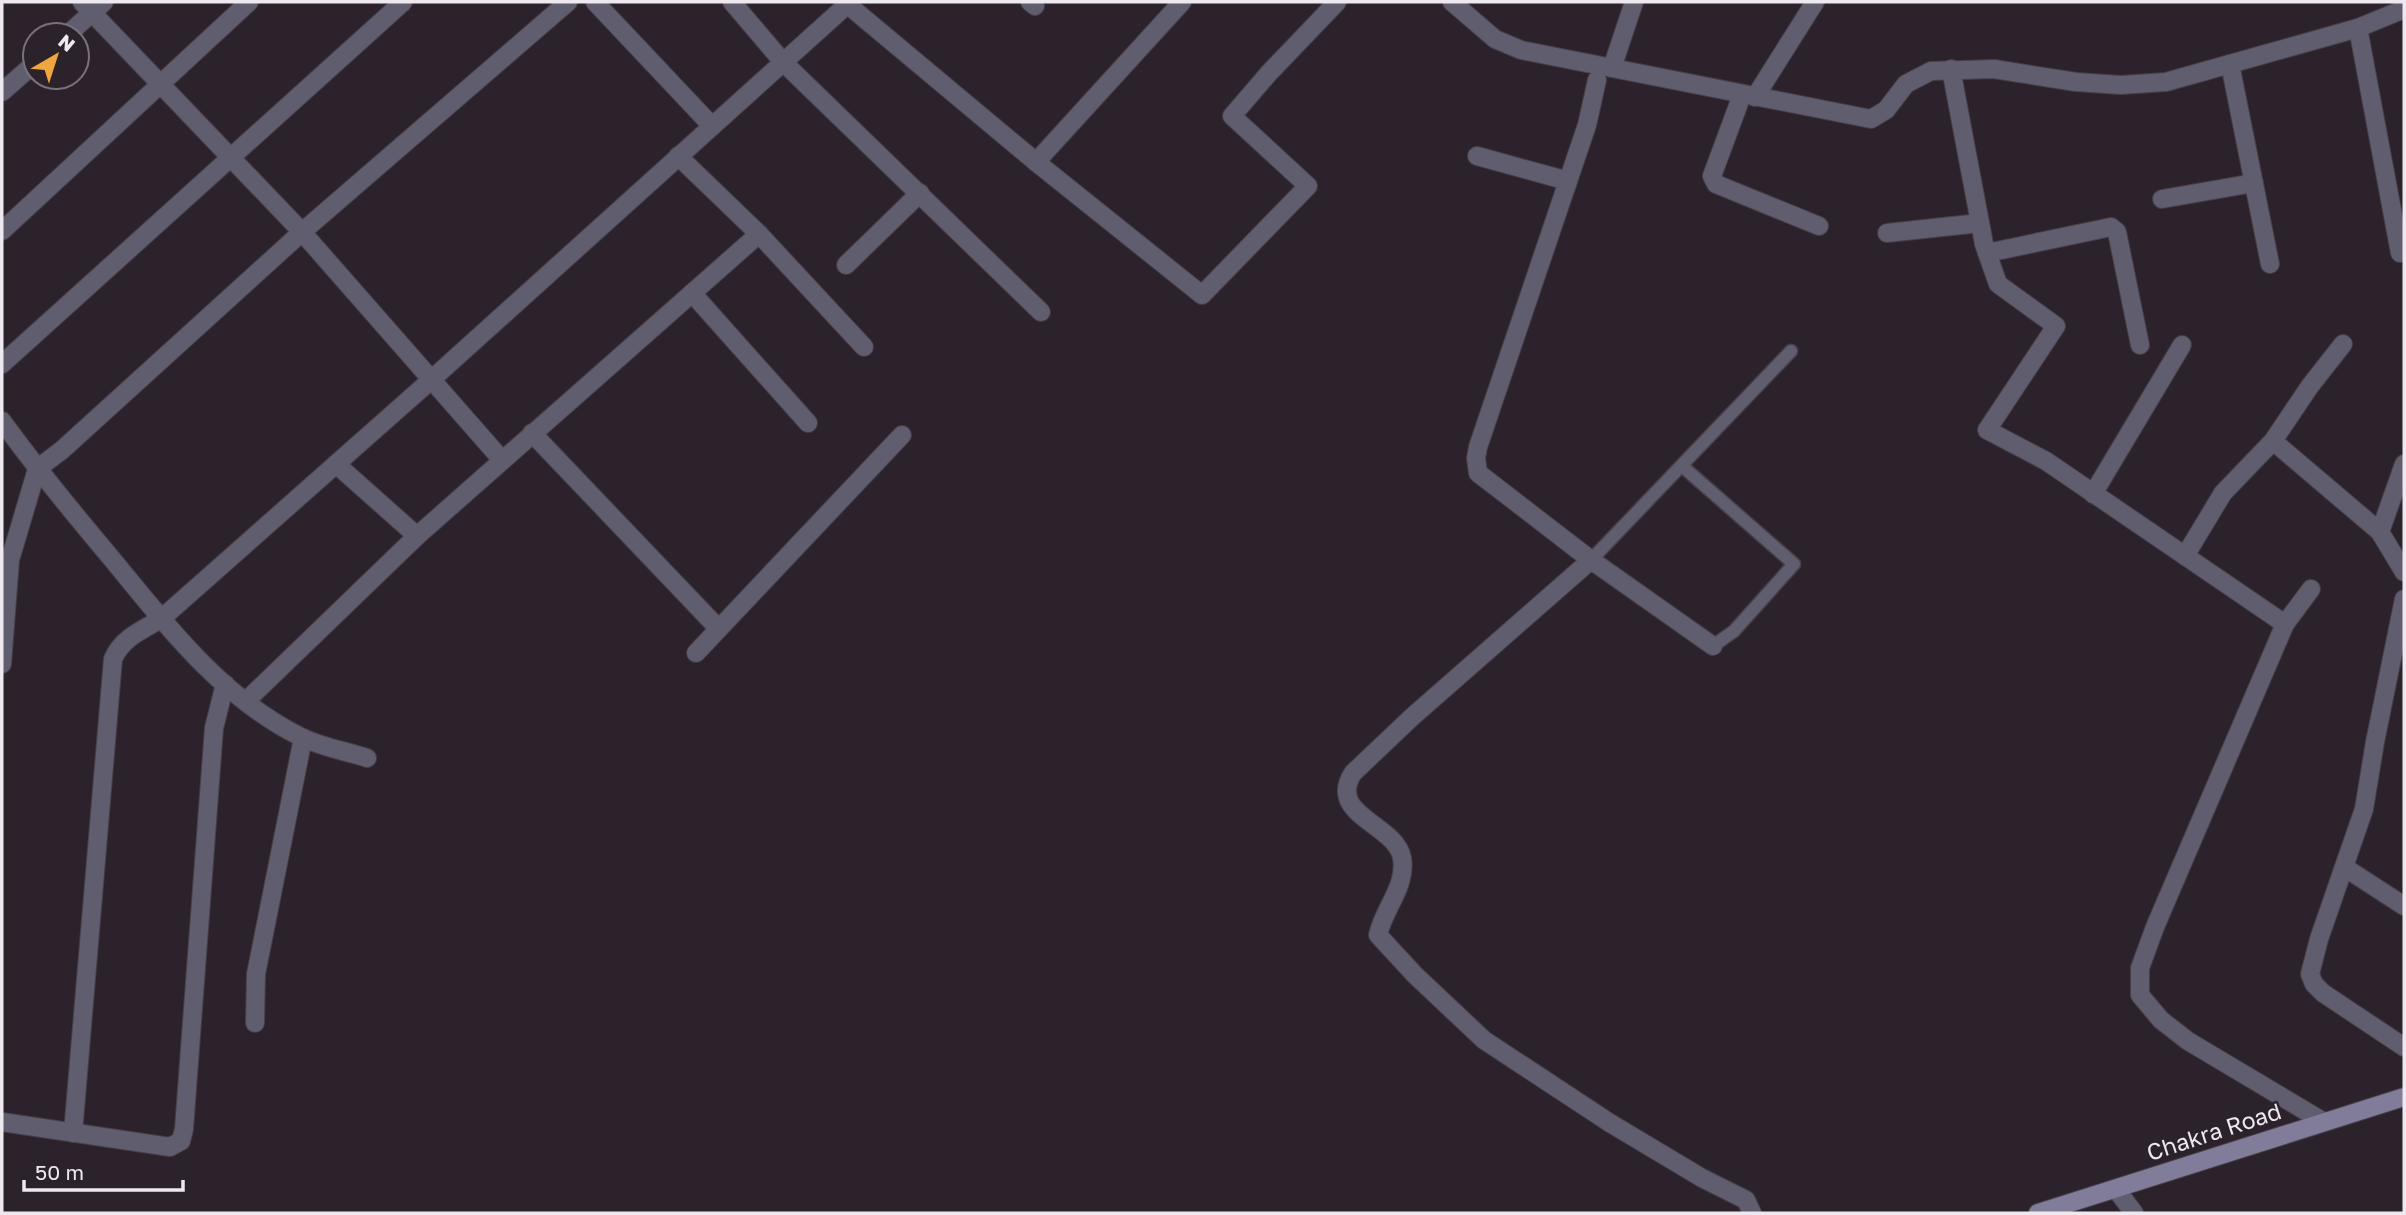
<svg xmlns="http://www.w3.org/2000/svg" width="2406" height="1215" viewBox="0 0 2406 1215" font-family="'Golos Text',sans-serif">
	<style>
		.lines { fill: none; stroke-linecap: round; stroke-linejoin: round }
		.lane-casing { stroke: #473e47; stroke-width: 15 }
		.street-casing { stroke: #473e47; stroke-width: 20 }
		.secondary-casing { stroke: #473e47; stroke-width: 20 }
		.lane { stroke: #605d6f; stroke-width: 12 }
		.street { stroke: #605d6f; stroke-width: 18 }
		.secondary { stroke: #817c99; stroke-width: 18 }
		.labels { text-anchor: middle; stroke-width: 5; stroke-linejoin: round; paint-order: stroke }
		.street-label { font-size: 23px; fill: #eee8ef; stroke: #2c222c }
	</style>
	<rect width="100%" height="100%" fill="#2c222c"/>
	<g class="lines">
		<defs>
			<g id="lane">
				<path d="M1682,466L1794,564L1734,631L1713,646"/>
				<path d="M1591,560L1791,351"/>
			</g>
			<g id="street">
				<path d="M82,2L302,232L502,460"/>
				<path d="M595,2L712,126"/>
				<path d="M732,2L783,62L1041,312"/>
				<path d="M1030,2L1035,6"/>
				<path d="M1452,2L1495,39L1521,50L1871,119L1886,110L1906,84L1931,71L1994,69L2076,82L2121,85L2166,82L2358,28L2404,9"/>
				<path d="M847,4L1036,162L1202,295L1308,186L1232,116L1269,73L1337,2"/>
				<path d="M2358,28L2400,253"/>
				<path d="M67,35L104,2"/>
				<path d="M2230,64L2270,264"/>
				<path d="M1612,68L1634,2"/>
				<path d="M1951,69L1984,244L1998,284L2056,326L1987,430L2046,461L2285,624"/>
				<path d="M1597,80L1587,125L1478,447L1476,458L1478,473L1591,560L1713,646"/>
				<path d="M2,92L35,63"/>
				<path d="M1742,95L1712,176L1716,184L1819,226"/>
				<path d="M1755,97L1815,2"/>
				<path d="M678,156L759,234L864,347"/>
				<path d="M1477,156L1568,181"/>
				<path d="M1036,162L1182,2"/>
				<path d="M2162,199L2254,183"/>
				<path d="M2,231L249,2"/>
				<path d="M1887,233L1980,223"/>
				<path d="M1987,253L2111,227L2117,232L2140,345"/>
				<path d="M846,265L920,193"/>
				<path d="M692,293L808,423"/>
				<path d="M2,364L403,2"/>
				<path d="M2,421C37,469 74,514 112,559C166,625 223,699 301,737C321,747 346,751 367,758"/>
				<path d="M532,433L718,628"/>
				<path d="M2273,441L2380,532L2404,572"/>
				<path d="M336,464L417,536"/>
				<path d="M2093,494L2182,345"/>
				<path d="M2380,532L2404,464"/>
				<path d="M2185,556L2223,493L2273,441L2310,386L2343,344"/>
				<path d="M1591,560L1412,717L1353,773C1326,815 1396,824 1402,858C1407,886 1384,908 1378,935L1415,975L1484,1040L1610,1123L1702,1178L1746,1200L1752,1213"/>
				<path d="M2311,589L2285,624L2155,927L2140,968V995L2161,1020L2188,1041L2324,1122"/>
				<path d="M2404,599L2375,742L2364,809L2319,939L2310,974L2314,984L2323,993L2404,1047"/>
				<path d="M696,653L902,435"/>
				<path d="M2,664L10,560L37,469L62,450L302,232L568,2"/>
				<path d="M246,701L417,536L759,234"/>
				<path d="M2344,867L2404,906"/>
				<path d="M255,1023L256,974L303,738"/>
				<path d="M2,1122L170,1147L181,1141L184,1129L214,728L225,684"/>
				<path d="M73,1133L113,659C122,638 142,630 161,619L431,380L850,2"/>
				<path d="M2116,1189L2134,1213"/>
			</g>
			<path id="secondary" d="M2038,1213L2404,1097"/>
		</defs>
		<use href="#lane" class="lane-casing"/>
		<use href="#street" class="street-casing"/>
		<use href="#secondary" class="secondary-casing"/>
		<use href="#lane" class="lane"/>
		<use href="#street" class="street"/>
		<use href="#secondary" class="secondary"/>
	</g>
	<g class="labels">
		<g class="street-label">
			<text transform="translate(2214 1132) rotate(-18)" y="8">Chakra Road</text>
		</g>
	</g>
	<rect width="2406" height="1215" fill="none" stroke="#eee8ef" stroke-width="7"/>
	<g transform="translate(56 56) rotate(39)"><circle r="33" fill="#2c222c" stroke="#7a717a" stroke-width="2"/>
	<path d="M0-5L12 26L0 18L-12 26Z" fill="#f0a63f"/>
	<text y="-10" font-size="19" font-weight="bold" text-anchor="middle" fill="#eee8ef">N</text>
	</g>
	<path d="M24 1180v10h159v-10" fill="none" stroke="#eee8ef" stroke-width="3.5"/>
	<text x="35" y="1180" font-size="21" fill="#eee8ef" stroke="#2c222c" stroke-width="5" paint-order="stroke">50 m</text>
</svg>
